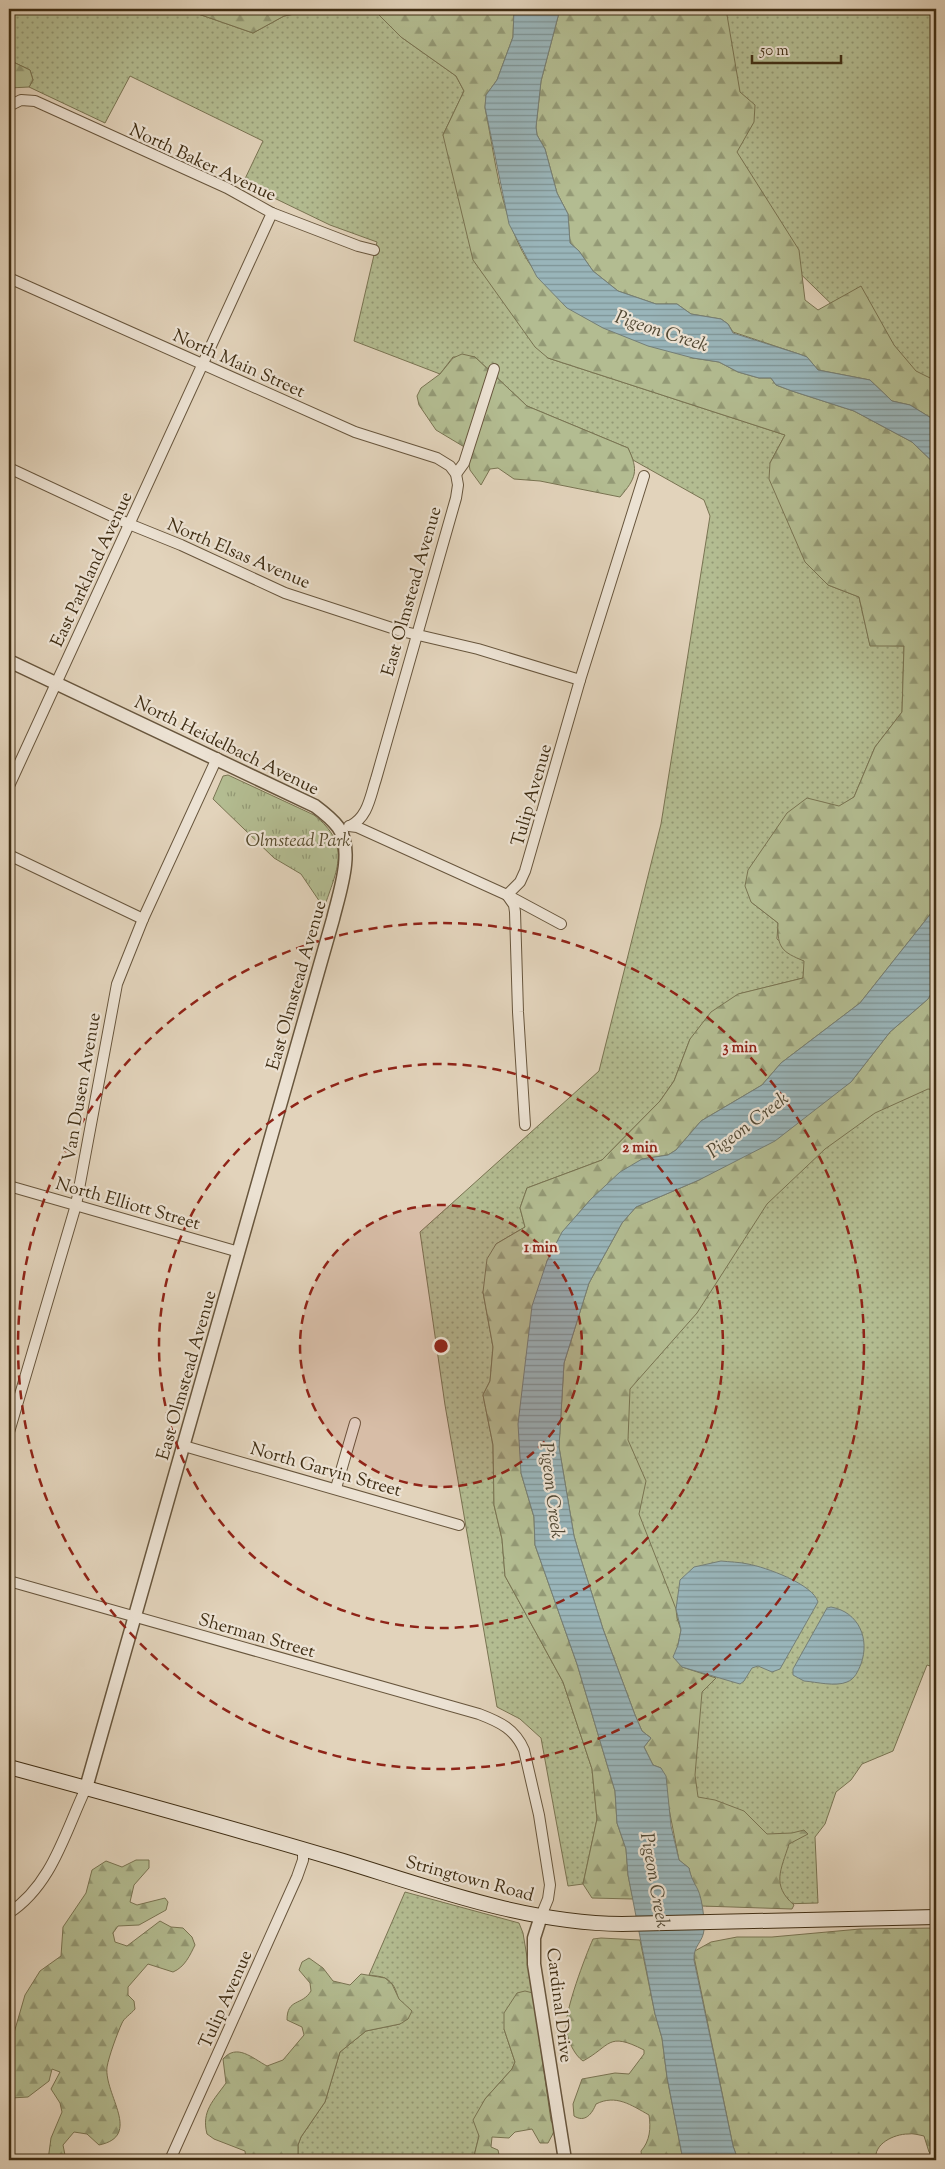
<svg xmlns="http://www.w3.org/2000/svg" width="945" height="2169" viewBox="0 0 945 2169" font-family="'Sorts Mill Goudy',serif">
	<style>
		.grass { fill: url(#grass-dots); stroke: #797452 }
		.forest { fill: url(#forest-firs); stroke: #797452 }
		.park { fill: url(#park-tufts); stroke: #797452 }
		.water { fill: url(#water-rules); stroke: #757f77 }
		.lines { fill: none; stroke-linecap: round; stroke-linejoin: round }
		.minor-casing { stroke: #68563d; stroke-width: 12 }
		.tertiary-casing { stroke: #68563d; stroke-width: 15 }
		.secondary-casing { stroke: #3f2d13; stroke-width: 16 }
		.minor { stroke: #ece2d3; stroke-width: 10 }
		.tertiary { stroke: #ece2d3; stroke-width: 12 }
		.secondary { stroke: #ece2d3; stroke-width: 14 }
		.ring { fill: none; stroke: #8f2418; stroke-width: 2.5; stroke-dasharray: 9 6 }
		.labels { text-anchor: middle; stroke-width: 4.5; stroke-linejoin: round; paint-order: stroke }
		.street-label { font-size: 18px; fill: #3f2d13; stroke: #ece2d3 }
		.park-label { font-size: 18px; font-style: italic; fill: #564a2c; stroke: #ece2d3 }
		.water-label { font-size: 19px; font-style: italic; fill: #514834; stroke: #ece2d3 }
		.centre { fill: #8f2418; stroke: #ece2d3; stroke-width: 2.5 }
		.ring-label { font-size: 15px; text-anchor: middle; font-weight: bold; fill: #8f2418; stroke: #ece2d3; stroke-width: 4.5; stroke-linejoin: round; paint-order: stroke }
	</style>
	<defs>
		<pattern id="grass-dots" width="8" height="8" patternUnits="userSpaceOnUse" patternTransform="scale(1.25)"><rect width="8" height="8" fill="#b3bc91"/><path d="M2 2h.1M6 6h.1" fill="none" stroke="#939975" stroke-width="1.8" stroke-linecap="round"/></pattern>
		<pattern id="forest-firs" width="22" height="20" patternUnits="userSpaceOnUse" patternTransform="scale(1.25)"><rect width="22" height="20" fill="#b3bc91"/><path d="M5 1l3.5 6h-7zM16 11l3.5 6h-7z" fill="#939975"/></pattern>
		<pattern id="park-tufts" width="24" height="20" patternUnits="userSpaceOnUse" patternTransform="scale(1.25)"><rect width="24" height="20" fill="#b3bc91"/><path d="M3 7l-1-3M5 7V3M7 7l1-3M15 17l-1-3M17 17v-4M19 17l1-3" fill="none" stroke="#939975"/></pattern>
		<pattern id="water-rules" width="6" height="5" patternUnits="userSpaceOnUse" patternTransform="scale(1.25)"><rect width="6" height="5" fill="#99b5ba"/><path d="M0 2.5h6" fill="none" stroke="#7e9496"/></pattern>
	</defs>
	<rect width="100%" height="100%" fill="#e2d3bb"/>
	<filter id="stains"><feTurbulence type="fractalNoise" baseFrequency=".004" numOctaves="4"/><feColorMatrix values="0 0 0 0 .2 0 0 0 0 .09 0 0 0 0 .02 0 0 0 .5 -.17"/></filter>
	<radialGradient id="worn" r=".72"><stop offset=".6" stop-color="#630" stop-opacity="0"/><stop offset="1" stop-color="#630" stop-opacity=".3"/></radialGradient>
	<g class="grass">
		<path d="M9,9H184L253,33L284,16L321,9H373L401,37L456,76L464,91L443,135L548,358L785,435L770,463L828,585L859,597L870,645L904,646L902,712L875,747L854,797L839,807L751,902L778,923L777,939L805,961L803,978L739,994L690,1039L674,1081L660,1101L602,1160L527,1188L520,1208L525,1227L496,1244L483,1292L493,1347L490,1381L483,1395L493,1445L494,1505L502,1539L505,1576L563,1682L592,1769L597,1819L583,1884L568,1886L541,1738L520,1719L497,1707L445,1405L420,1232L599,1071L661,824L710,516L704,500L633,460L628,448L527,406L475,357H453L440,374L354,341L377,242L330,225L243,183L263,141L130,76L105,123L29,87L33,80L30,70L9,60Z"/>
		<path d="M690,9H936V406L735,210Z"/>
		<path d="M936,1058V1668L927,1665L893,1751L862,1764L851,1780L836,1792L825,1824L815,1837L818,1903L706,1906L604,1406L764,1187Z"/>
		<path d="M405,1892L519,1923L523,1933L533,1993L504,2029L515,2062L512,2069L485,2099L479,2136L473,2160H303L298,2154V2145L301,2137L325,2102L340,2052L366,2031L400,2024C399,2010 401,1986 385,1978C381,1976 374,1976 369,1975Z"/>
	</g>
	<g class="forest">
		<path d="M184,9H321L284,16L253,33Z"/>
		<path d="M373,9H514L513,37L497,80L486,95L485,108C498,170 502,245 552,290L693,358L719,362L738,372L759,378H771L776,385L792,391L854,411L912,442L936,465V907L860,1003L781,1063L762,1085L701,1121L676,1150L668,1155L642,1159L591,1199L562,1233L547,1261L521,1473L534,1517L535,1545L577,1664L615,1791L617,1823L626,1849L628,1875L633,1899L592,1898L583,1884L597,1819L592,1769L563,1682L505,1576L502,1539L494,1505L493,1445L483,1395L490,1381L493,1347L483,1292L487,1259L496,1244L525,1227L520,1208L527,1188L602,1160L660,1101L674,1081L690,1039L711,1012L738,994L803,978L804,961C782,952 777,948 778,923L751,902L745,886L748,870L787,813L807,798L839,806L854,797L875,747L902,712L904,646H870L859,597L828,585L805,562L769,479L770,463L785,435L548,358L535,347L473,260L443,135L464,91L456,76L401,37Z"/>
		<path d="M560,9H726L740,92L755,105L754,122L737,152L799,250L805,300L818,310L861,286L894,345L916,371L936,381V421L910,405L892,401L870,380L818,370L807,357L799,354L733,332L728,324L721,319L691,314L677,304H656L618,291L593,271L579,251L570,243L568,214L557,193L545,149L537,135L536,127L541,81Z"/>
		<path d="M9,60L30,70L33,80L29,87L9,88Z"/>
		<path d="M462,354L475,357L527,406L628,448C639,471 636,478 620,497L540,481L514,479L498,468L490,469L481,485L470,470L466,448L436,430L419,405L417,396L421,388L440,374L453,358Z"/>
		<path d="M936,985V1090L928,1089L875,1113L825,1149L767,1204L697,1313L630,1389L628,1440L646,1481L639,1514L676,1609L677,1618L681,1630L678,1645L682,1667L716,1678L702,1692L695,1775L698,1797L715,1800L744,1811L767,1834L792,1833L804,1830L808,1834L789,1844C781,1870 771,1885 794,1905L792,1909L702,1906C700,1892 691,1882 689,1868L679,1860L661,1768L653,1765L644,1747L651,1738L642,1731L635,1715L603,1629L579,1553L574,1536L559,1447L564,1363L589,1283L622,1223L636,1207L699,1180L851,1082L890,1032L928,999Z"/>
		<path d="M136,1860H149V1868L134,1885L130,1902L137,1905L165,1898L168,1902L166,1910L139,1925L118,1926L113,1933L115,1942L127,1946L160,1921L171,1927L183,1928L192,1937L195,1945C190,1955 185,1967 173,1972L148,1964L128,1987V1995L134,2001L135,2009C131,2014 124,2018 122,2023C117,2034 109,2056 107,2067C104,2095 143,2136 99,2145L87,2134L74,2132L63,2145L66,2160H48L51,2138L62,2112L60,2103L51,2089L60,2072L52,2069L49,2081L28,2097L11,2098L9,2103V2050L25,1995L40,1971L61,1956L63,1927L86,1893L92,1870L106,1861L122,1867Z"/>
		<path d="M936,1928V2160L929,2152L924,2136C919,2135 913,2133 908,2134C894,2134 873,2144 876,2160H738L733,2146L693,1952L711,1942L737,1937H772L860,1929Z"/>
		<path d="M601,1938L640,1940L655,2014L662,2038L667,2077L683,2160H642L641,2151C650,2141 651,2128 649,2115C631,2105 616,2094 596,2104C592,2114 585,2123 574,2116L573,2104L582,2079L615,2073L629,2074L644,2054V2050C607,2031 611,2046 583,2061C574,2055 567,2039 566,2028C565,2010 585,1957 593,1939Z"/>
		<path d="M309,1958L323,1968L333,1981L350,1985L361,1974L385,1978L392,1984L399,1999L412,2011L408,2019L400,2024L366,2031L340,2052L325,2102L301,2137L298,2145V2154L303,2160H246L245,2151L214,2139L207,2134C201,2111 214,2100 226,2083L223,2059C237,2043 252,2058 267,2066L283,2060L304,2035L302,2027L287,2020C287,1998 302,2006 311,1991L310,1983L299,1970L302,1962Z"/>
		<path d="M525,1991L533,1993L551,2121L556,2128L548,2143H540L532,2129L515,2132L509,2138L492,2137L491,2147L498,2150L500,2159L503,2160H473L479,2136L473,2120L485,2099L512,2069L515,2062L504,2029V2013L517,1993Z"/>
	</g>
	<path class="park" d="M228,775L314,815C352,845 337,869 324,908L301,874L274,858L213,799L223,776Z"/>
	<g class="water">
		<path d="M514,9H560L541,81L536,127L537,135L545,149L557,193L568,214L570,243L579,251L593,271L618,291L656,304H677L691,314L721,319L728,324L733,333L799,354L807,357L818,370L870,380L892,401L910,405L936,421V465L912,442L854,411L792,391L776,385L771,378H759L738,372L719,362L693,358L648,346L603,328L567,308L537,277L509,224L485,107L486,95L497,80L513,37Z"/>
		<path d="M936,907V985L928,999L890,1032L851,1082L775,1141L699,1180L636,1207L622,1223L589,1283L564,1363L559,1447L574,1536L579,1553L603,1629L635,1715L642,1731L651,1738L644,1747L653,1765L661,1768L666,1776L671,1826L679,1860L689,1868C691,1878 694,1882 698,1890C702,1898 705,1922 704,1930C703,1942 693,1946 694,1960L733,2146L738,2160H683L667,2077L662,2038L655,2014L628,1875L626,1849L617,1823L615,1791L577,1664L535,1545L534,1517L521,1473L518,1424L532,1306L547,1261L562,1232L591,1199L620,1172L642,1159L668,1155L676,1150L701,1121L762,1085L781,1063L860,1003Z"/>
		<path d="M721,1561C730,1562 739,1562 748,1564C765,1567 813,1584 818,1602L780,1669L772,1672L758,1666L752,1668L744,1681L740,1684L682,1667L673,1657L678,1645L681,1630L676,1609L680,1580L694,1567Z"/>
		<path d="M831,1607C859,1612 870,1639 861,1664C858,1671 855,1679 847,1682C835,1687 817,1682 804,1681L793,1675V1669L827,1608Z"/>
	</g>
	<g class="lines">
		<defs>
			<g id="minor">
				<path d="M9,106L21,100L35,101L227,188L272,213L358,246L374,250"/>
				<path d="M9,278L355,432L437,458L450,466L456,474L458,485L456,498L376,779C370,797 368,817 350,826"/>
				<path d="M9,468L129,524L181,545L285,593L401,631L478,649L580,680"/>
				<path d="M456,474L464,463L494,369"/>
				<path d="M9,786L272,213"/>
				<path d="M349,826L357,827L507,895L561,924"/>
				<path d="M9,855L143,919"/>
				<path d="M525,1125L518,1012L515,912L514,905L507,895L520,882L525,871L580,680L644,476"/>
				<path d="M9,1186L239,1252"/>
				<path d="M9,1432L76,1205L117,984L143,919L217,758"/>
				<path d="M184,1446L459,1525"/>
				<path d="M336,1488L355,1423"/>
				<path d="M9,1581L479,1714C500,1722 515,1729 524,1750L539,1815L550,1885L548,1899L541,1916"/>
				<path d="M9,1913C52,1885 65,1832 86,1788"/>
				<path d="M170,2160L297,1877L303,1860V1849"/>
			</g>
			<g id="tertiary">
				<path d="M9,661L315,806C323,812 332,819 338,827C355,849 339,894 333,919L86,1788"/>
				<path d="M541,1916L534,1938V1964L565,2160"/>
			</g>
			<path id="secondary" d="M9,1767C120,1797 232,1828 343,1861C434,1889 526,1923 622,1924L936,1917"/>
		</defs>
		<use href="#minor" class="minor-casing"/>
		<use href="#tertiary" class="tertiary-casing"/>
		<use href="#secondary" class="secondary-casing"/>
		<use href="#minor" class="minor"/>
		<use href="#tertiary" class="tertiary"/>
		<use href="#secondary" class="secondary"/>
	</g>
	<circle cx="441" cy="1346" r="141" fill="#8f2418" fill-opacity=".12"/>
	<g class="ring">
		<circle cx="441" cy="1346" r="141"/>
		<circle cx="441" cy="1346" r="282"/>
		<circle cx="441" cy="1346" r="423"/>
	</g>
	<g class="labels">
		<g class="street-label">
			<text transform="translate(203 162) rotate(25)" y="6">North Baker Avenue</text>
			<text transform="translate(239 363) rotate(24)" y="6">North Main Street</text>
			<text transform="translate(239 553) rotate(23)" y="6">North Elsas Avenue</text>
			<text transform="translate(91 569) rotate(-65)" y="6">East Parkland Avenue</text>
			<text transform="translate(411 591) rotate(-74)" y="6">East Olmstead Avenue</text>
			<text transform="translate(227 745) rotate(26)" y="6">North Heidelbach Avenue</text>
			<text transform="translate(531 795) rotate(-74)" y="6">Tulip Avenue</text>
			<text transform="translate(296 985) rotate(-74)" y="6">East Olmstead Avenue</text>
			<text transform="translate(81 1087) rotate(-80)" y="6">Van Dusen Avenue</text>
			<text transform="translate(128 1203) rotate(16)" y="6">North Elliott Street</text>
			<text transform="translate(186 1375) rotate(-74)" y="6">East Olmstead Avenue</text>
			<text transform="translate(326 1469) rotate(16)" y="6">North Garvin Street</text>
			<text transform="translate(257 1635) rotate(16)" y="6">Sherman Street</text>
			<text transform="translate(470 1878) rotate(15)" y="6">Stringtown Road</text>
			<text transform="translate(225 1999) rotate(-66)" y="6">Tulip Avenue</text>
			<text transform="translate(560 2005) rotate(83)" y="6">Cardinal Drive</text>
		</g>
		<g class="park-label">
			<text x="298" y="846">Olmstead Park</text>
		</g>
		<g class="water-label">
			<text transform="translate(662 330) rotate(18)" y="7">Pigeon Creek</text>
			<text transform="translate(747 1124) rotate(-37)" y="7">Pigeon Creek</text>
			<text transform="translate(553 1490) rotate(83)" y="7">Pigeon Creek</text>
			<text transform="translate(656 1880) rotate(80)" y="7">Pigeon Creek</text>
		</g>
	</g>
	<circle cx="441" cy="1346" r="8" class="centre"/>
	<g class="ring-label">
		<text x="740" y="1052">3 min</text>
		<text x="640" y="1152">2 min</text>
		<text x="541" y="1252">1 min</text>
	</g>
	<rect width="945" height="2169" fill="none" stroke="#e2d3bb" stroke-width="30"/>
	<rect x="10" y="10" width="925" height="2149" fill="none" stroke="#3f2d13" stroke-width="2.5"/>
	<rect x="15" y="15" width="915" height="2139" fill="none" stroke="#3f2d13"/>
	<path d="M752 55v8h89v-8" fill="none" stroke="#3f2d13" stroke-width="2.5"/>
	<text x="760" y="55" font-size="15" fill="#3f2d13" stroke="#ece2d3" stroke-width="4" paint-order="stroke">50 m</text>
	<rect width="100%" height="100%" filter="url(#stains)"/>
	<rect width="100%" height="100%" fill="url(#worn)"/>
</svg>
